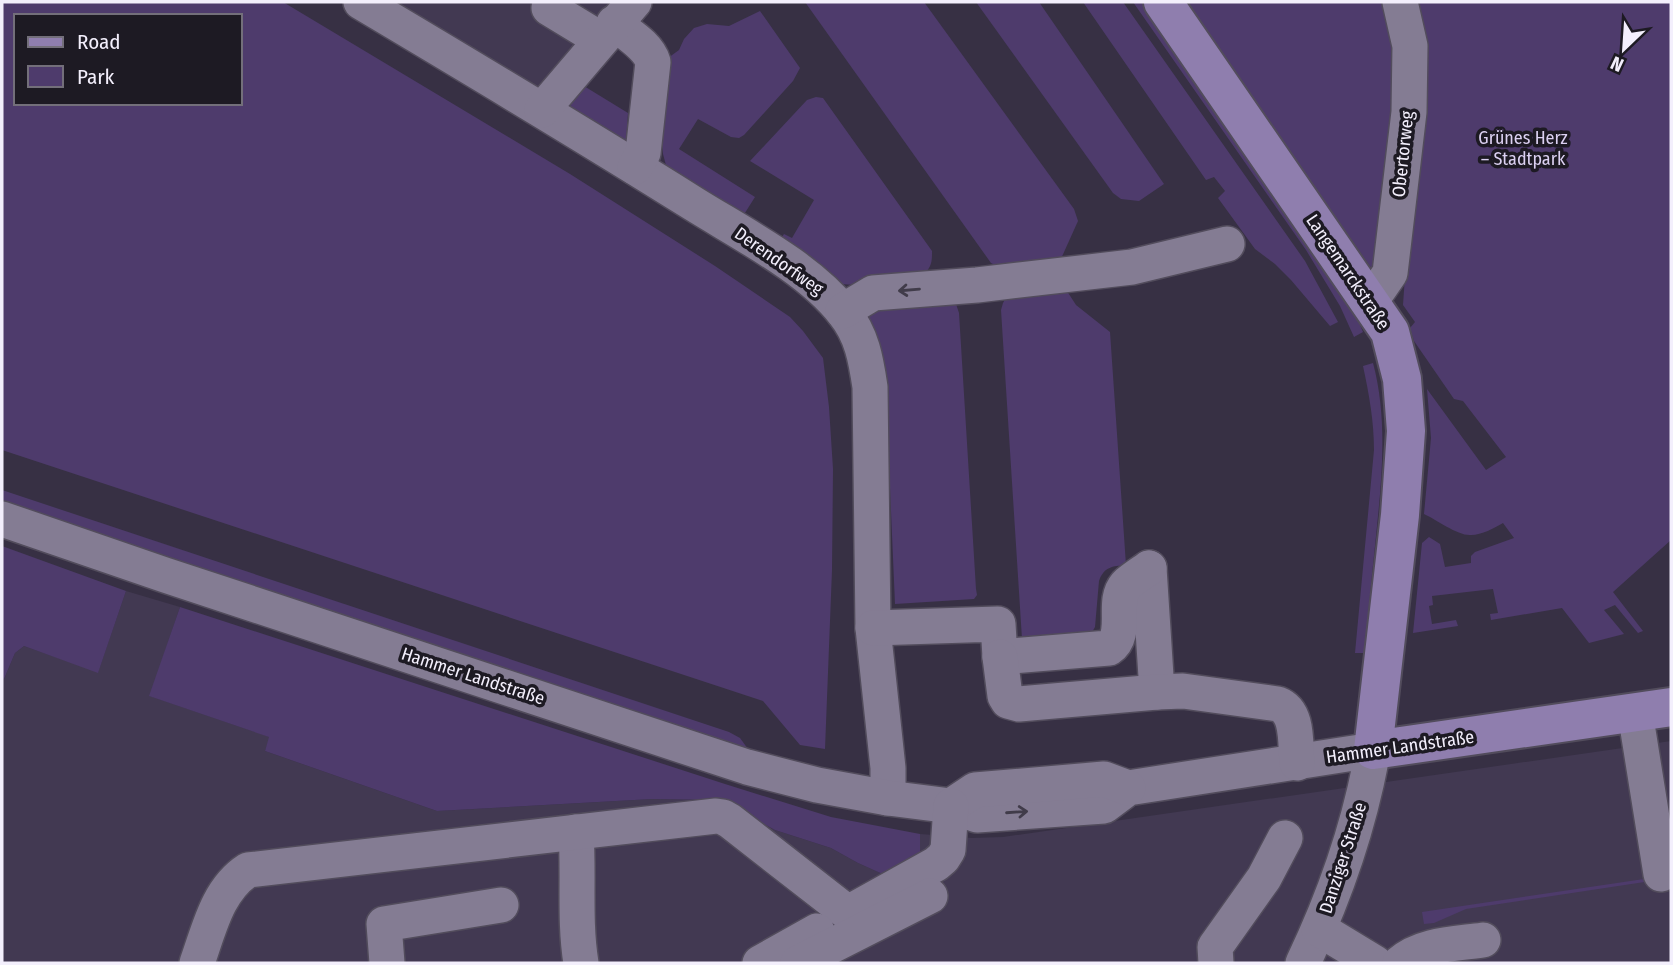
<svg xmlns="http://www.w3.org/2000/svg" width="1673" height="965" viewBox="0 0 1673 965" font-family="'Fira Sans Condensed',sans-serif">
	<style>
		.built { fill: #423952 }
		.green { fill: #4e3b6c; fill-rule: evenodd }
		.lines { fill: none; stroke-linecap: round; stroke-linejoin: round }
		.minor-casing { stroke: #524c5c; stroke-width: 38 }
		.major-casing { stroke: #524c5c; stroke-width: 42 }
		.minor { stroke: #847c93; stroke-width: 35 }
		.major { stroke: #8f7eae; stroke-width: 38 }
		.oneway { stroke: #413c4a }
		.labels { text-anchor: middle; stroke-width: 7; stroke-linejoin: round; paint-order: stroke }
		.park-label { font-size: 18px; fill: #dcd1f2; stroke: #1d1a23 }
		.street-label { font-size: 18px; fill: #f3effc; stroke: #1d1a23 }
	</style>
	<rect width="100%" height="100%" fill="#373044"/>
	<g class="built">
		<path d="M392,2H612L536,88Z"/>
		<path d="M126,591L180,607L150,696L270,737L265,751L437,811L652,799L720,800L775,830L831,848L858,863L887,876L920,856V834L972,838L1003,837L1671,741V963H2V678L4,679L15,653L24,646L98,672Z"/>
	</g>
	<g class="green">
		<path d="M2,2H283L570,174L715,266L790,317L803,331L823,358L829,407L833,469L832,570L825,749L800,745L763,701L2,450ZM16,16H240V103H16Z"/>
		<path d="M805,2H924L1074,209L1078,221L1060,261L999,267L991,263Z"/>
		<path d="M976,2H1039L1164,184L1139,201L1121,199L1113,193Z"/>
		<path d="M1083,2H1123L1305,261L1338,322L1330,326L1291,280L1275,264L1255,249L1218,198L1225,191L1214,177L1206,180Z"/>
		<path d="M1133,2H1144L1284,202L1354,311L1363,332L1354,337L1340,306L1306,250Z"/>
		<path d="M1185,2H1671V540L1613,592L1643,631L1638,633L1615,605L1604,610L1624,634L1589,643L1562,608L1491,620L1490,614L1498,613L1493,589L1432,596L1433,605L1429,606L1432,624L1456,620L1458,626L1413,633L1422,543L1429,537L1440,544L1445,567L1471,563V556L1475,552L1514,538L1503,523C1494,528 1482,535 1471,535C1458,536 1437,520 1424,514L1431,438L1427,389L1486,470L1506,457L1463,401L1454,399L1414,341L1410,328L1415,322L1403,305L1407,247L1379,230L1372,269Z"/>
		<path d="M760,11L800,68L793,81L744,135L739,138L731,137L698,119L679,149L755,197L743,216L667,169L663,154L662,142L668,58L679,50L684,39L694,28L707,24L729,26Z"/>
		<path d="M579,83L628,113L626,142L571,107L569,94Z"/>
		<path d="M816,97L823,98L932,251C932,260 932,266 925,273L855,285L841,284L780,240L784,234L792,238L814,200L750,161L807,100Z"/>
		<path d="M1065,288L1076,305L1110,332L1126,565C1112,566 1104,567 1099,581L1095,627L1091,634L1022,639L1001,310L1003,303L1009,292L1042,295L1051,294V291Z"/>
		<path d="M888,301L956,304L959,313L976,589L977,595L974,599L895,604L886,395L866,316Z"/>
		<path d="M1373,363C1389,423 1381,486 1375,546C1371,582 1368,618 1364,653H1355L1374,450C1374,421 1369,394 1363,366Z"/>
		<path d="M2,490L729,732L740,738L748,749L2,502Z"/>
		<path d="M2,546L126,591L98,673L24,646L15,653L4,679L2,678Z"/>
		<path d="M180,607L725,784L831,817L920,834V856L887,876L858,863L831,848L775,830L720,800L652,799L437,811L265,751L269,737L149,696Z"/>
		<path d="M1671,875V878L1466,909L1434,923L1424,924L1422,912Z"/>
	</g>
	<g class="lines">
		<defs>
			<g id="minor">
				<path d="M361,2C472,68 584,135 694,204C742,234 809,268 844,313C862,335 866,360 870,387L873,628L888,768V798"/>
				<path d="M549,8L600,39"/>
				<path d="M614,23C627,34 648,45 653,62L643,153L635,167"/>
				<path d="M542,110L634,2"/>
				<path d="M1370,302L1390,273L1409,112L1410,46L1400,2"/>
				<path d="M843,311L873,293L977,285L1132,267L1227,244"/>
				<path d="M2,519L165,575L747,767L817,785L888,798L951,806L977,815L1104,806L1128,788L1373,750C1360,824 1335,896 1303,963"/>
				<path d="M1149,568L1157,692"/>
				<path d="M873,628L998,624L1000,657L1109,648C1129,635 1111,602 1126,585C1132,579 1142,573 1149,568"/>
				<path d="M1000,657L1005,696L1008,701L1019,704L1157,692L1183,691L1278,704C1299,712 1295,744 1297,763"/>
				<path d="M1635,712L1661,874"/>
				<path d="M951,806L975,790L1104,779L1128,788"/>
				<path d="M576,832C579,876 574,920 581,963"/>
				<path d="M1319,929L1375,963"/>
				<path d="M197,963C209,930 217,890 248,870L716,816L723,817L730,821L848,913L936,864L943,858L948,850L951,806"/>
				<path d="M387,963L384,924L501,905"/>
				<path d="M760,963L817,931"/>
				<path d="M798,963L930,896"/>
				<path d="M1216,963L1215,947L1264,878L1285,838"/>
				<path d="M1400,963C1422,944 1455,944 1483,940"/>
			</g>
			<path id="major" d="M1163,2L1390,332L1402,379L1406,431L1400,515L1373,750L1671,707"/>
		</defs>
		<use href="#minor" class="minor-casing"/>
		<use href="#major" class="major-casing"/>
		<use href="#minor" class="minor"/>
		<use href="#major" class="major"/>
	</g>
	<defs><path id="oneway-shaft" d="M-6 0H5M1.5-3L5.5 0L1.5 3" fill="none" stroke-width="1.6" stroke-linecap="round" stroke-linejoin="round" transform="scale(1.75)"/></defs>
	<g class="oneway">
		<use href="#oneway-shaft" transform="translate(909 290) rotate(175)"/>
		<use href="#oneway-shaft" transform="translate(1017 812) rotate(-4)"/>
	</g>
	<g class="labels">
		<g class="park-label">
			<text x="1523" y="144">Grünes Herz<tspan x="1523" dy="21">– Stadtpark</tspan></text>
		</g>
		<g class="street-label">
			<text transform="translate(1403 154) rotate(-84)" y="6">Obertorweg</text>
			<text transform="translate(779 261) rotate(35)" y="6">Derendorfweg</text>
			<text transform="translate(1348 272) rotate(56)" y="6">Langemarckstraße</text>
			<text transform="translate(473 676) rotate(18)" y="6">Hammer Landstraße</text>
			<text transform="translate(1400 747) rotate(-8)" y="6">Hammer Landstraße</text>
			<text transform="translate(1343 858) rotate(-72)" y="6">Danziger Straße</text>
		</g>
	</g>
	<rect width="1673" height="965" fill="none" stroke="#f3effc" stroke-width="7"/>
	<rect x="14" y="14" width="228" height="91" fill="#1d1a23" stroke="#736f7a" stroke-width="2"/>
	<rect x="28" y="37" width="35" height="10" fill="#8f7eae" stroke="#736f7a" stroke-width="2"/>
	<text x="77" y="49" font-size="21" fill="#f3effc">Road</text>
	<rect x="28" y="66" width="35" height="21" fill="#4e3b6c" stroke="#736f7a" stroke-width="2"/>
	<text x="77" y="84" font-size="21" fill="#f3effc">Park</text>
	<g transform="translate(1624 49) rotate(205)" stroke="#1d1a23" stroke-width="5" paint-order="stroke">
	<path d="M0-5L12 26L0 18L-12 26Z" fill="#f3effc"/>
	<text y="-10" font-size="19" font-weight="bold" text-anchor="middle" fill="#f3effc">N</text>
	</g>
</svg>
